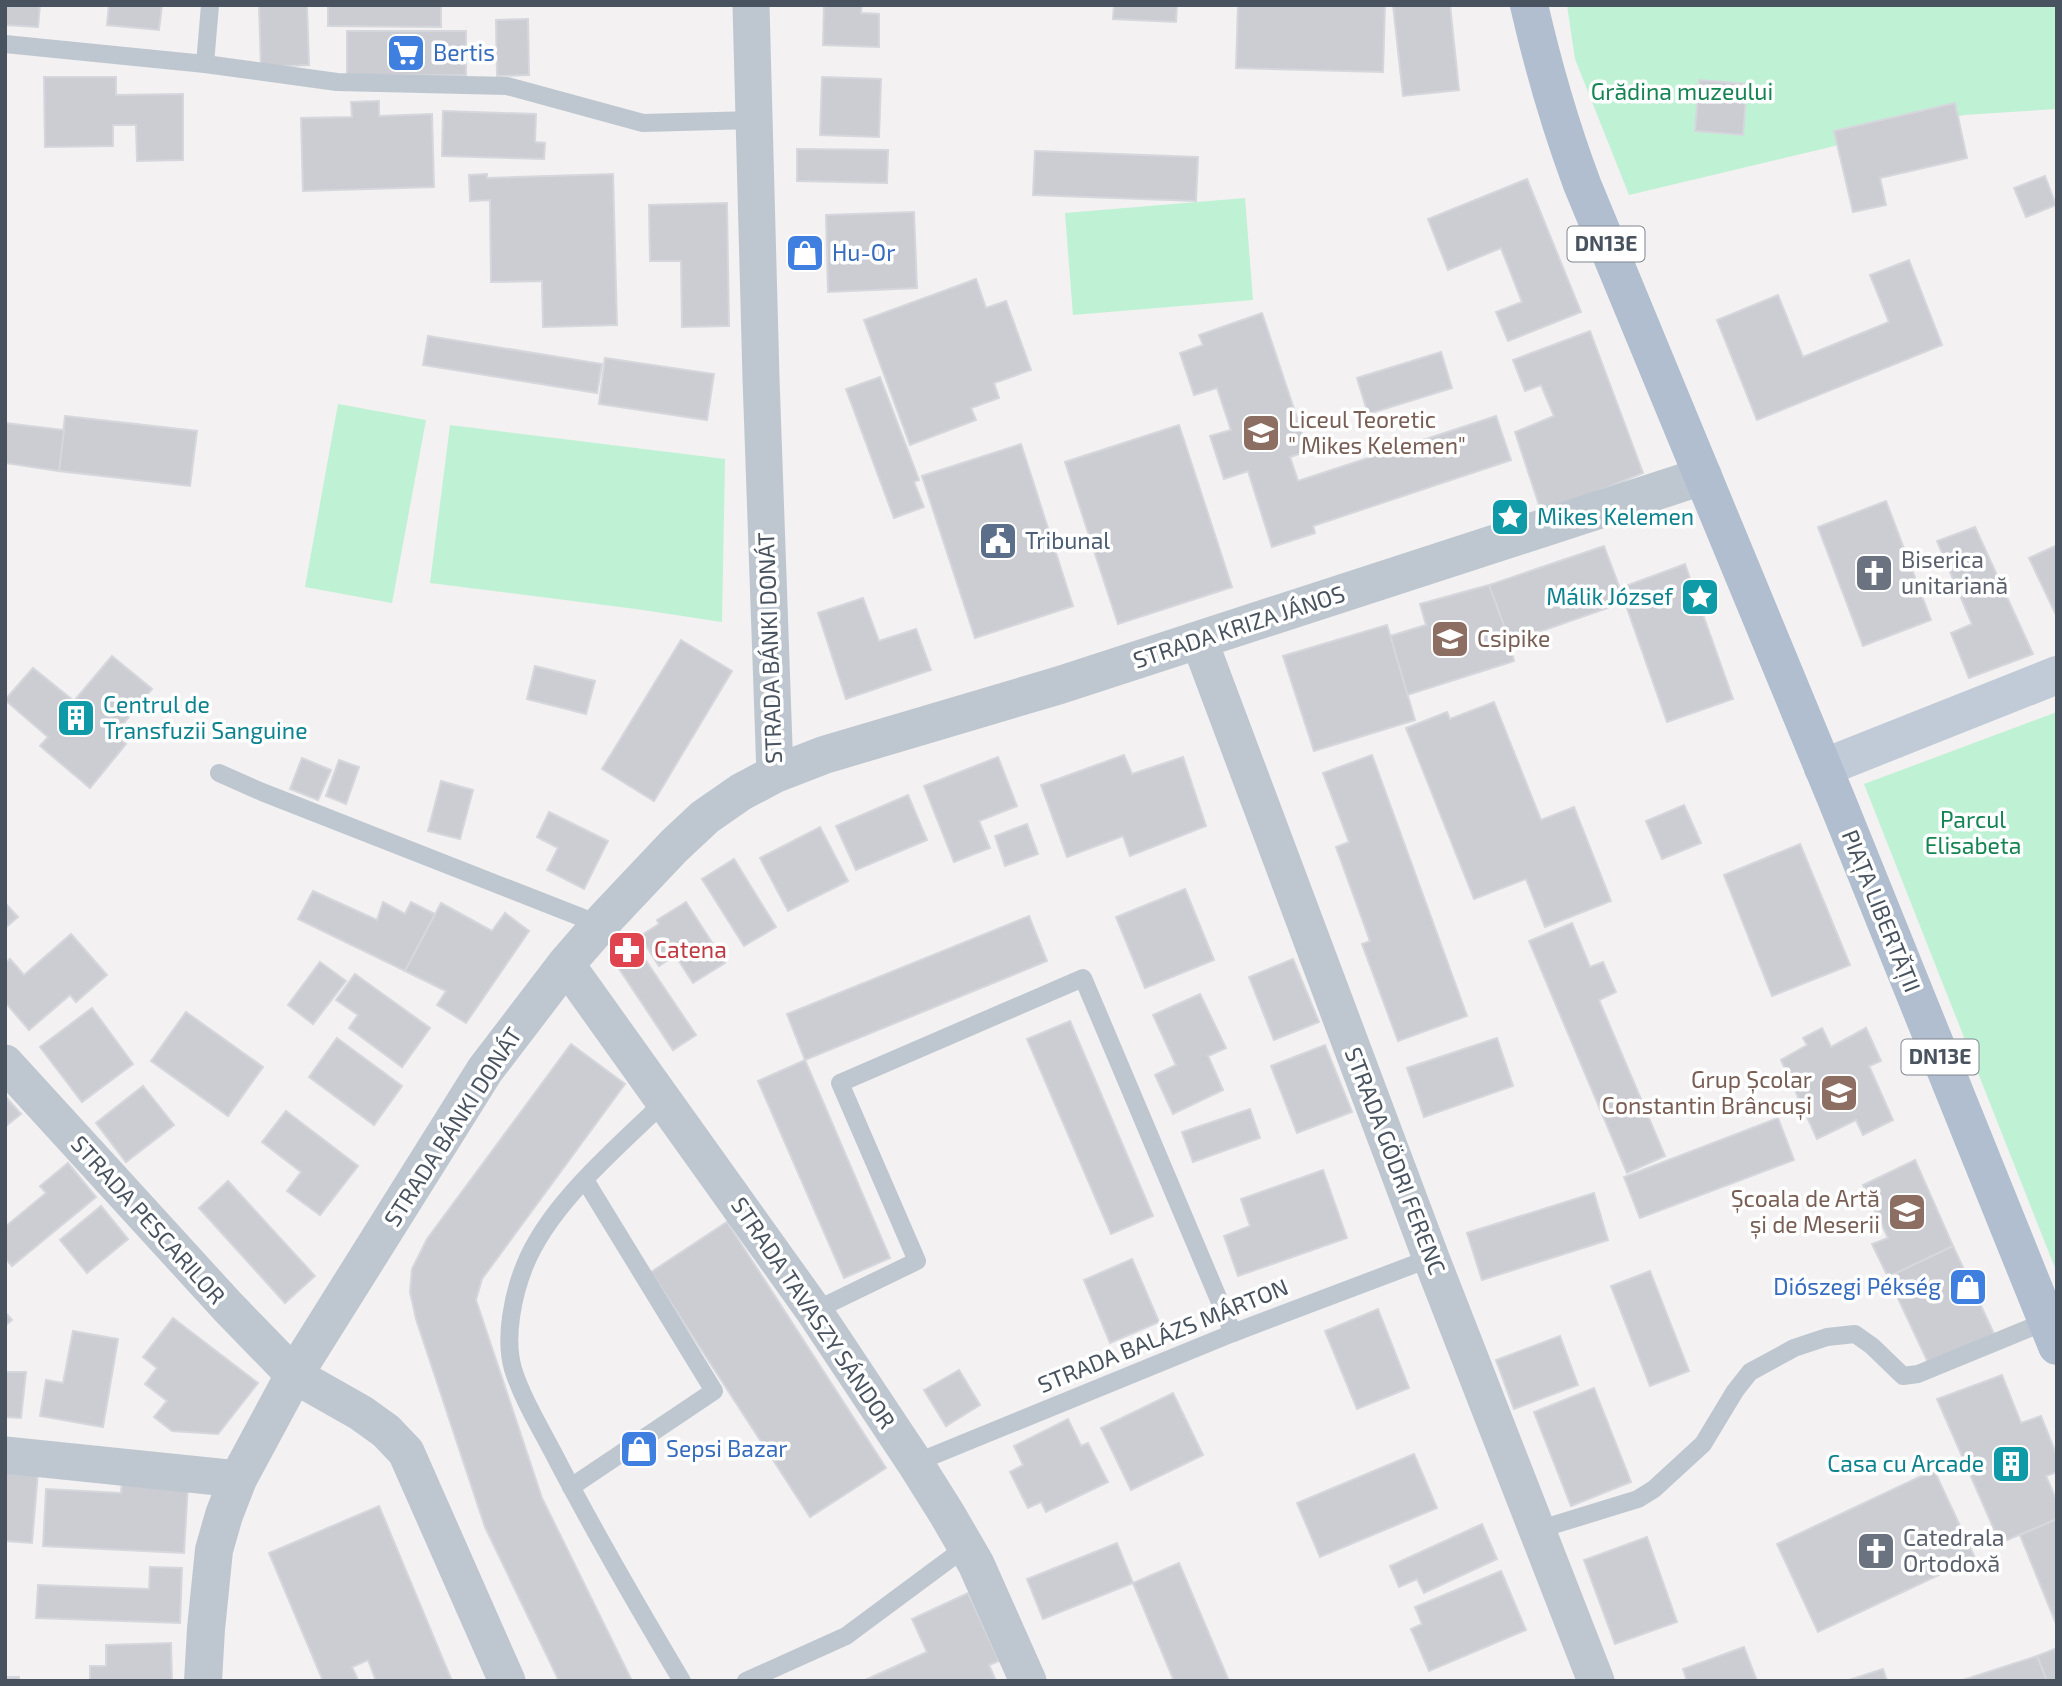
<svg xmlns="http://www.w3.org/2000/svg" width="2062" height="1686" viewBox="0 0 2062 1686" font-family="'Exo 2',sans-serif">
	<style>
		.green { fill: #bff1d5 }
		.building { fill: #cbcdd3; stroke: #d5d7dc; stroke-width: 2 }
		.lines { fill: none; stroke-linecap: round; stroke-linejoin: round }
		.service { stroke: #bec7d0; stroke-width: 18 }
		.minor { stroke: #bec7d0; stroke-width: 37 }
		.tertiary { stroke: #bec7d0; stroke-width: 38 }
		.secondary { stroke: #c1cbd8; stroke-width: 38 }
		.primary { stroke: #b0bed0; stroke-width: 38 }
		.labels { text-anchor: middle; stroke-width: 7; stroke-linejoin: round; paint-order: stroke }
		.shield { fill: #fff; stroke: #7f878f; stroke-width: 2 }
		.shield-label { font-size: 21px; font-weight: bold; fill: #48535f }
		.shop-label { font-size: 23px; fill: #366cbe; stroke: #fff; text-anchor: start }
		.park-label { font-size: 23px; fill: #158453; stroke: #fff }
		.education-label { font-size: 23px; fill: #785e54; stroke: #fff; text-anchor: start }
		.culture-label { font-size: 23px; fill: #0d838f; stroke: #fff; text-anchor: start }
		.service-label { font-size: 23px; fill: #4e5e75; stroke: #fff; text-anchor: start }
		.worship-label { font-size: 23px; fill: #5b616d; stroke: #fff; text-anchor: start }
		.street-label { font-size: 23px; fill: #48535f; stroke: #fff }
		.health-label { font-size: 23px; fill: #be3a42; stroke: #fff; text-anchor: start }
	</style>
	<rect width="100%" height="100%" fill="#f3f1f1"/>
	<g class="green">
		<path d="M1567,5H2057V109L1964,115L1629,195L1575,59Z"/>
		<path d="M1245,198L1253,300L1073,315L1065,213Z"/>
		<path d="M338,404L426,420L392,603L305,587Z"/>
		<path d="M450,425L725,459L722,622L636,609L430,583Z"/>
		<path d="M2057,712V1273L1864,784Z"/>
	</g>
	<g class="building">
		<path d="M5,5H40L38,27L5,25Z"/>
		<path d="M109,5H162L159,30L107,25Z"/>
		<path d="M259,5H307L309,65L261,67Z"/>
		<path d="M328,5H441V27L328,26Z"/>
		<path d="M824,5H862L861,13L879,14V47L823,45Z"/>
		<path d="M1114,5H1177L1176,22L1113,19Z"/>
		<path d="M1238,5H1385L1383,72L1236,68Z"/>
		<path d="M1393,5H1450L1459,90L1403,96Z"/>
		<path d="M528,19L529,75L497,76L496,20Z"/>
		<path d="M347,31H466V75L347,76Z"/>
		<path d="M44,77H116V95L183,94V160L137,161L136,125H113V146L45,147Z"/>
		<path d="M822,77L881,79L879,137L820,135Z"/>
		<path d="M1699,80L1747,84L1743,135L1695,131Z"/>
		<path d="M379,101V116L432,114L434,187L303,191L301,118L352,117L351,102Z"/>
		<path d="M1955,103L1967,158L1880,178L1886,205L1853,212L1834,131Z"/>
		<path d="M443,111L536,114L535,142L545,143L544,159L442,156Z"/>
		<path d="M797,149L888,150L887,183L797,181Z"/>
		<path d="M1035,151L1198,157L1196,201L1033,195Z"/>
		<path d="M487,174V178L613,174L617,325L543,327L542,281L491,282L490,200L470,201L469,175Z"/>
		<path d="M2045,176L2056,205L2026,217L2014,188Z"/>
		<path d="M1527,179L1581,312L1508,341L1496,312L1522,302L1501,248L1448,270L1428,219Z"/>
		<path d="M727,203L729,326L682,327L681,261H650L649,205Z"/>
		<path d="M914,212L917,288L828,292L826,215Z"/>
		<path d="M1909,260L1942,345L1757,420L1717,320L1778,295L1803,357L1889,322L1870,275Z"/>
		<path d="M976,279L986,308L1006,301L1031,370L994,383L999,398L971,408L976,420L910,445L864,320Z"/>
		<path d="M1262,313L1308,451L1290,457L1298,481L1496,416L1511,460L1313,526L1315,533L1272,547L1248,471L1224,479L1210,436L1231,430L1217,388L1194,395L1180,353L1203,345L1199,335Z"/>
		<path d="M1590,331L1643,473L1542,514L1515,432L1554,416L1541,385L1525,391L1513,360Z"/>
		<path d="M428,336L602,364L597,393L423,365Z"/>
		<path d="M1441,352L1452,388L1368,414L1357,378Z"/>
		<path d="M605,358L714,374L707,420L599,404Z"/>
		<path d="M880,377L919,480L914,482L924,507L894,518L846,389Z"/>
		<path d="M65,416L197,431L190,486L59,471Z"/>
		<path d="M5,423L64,430L59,471L5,463Z"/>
		<path d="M1179,425L1232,587L1118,624L1065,462Z"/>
		<path d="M1021,444L1073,606L975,638L922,476Z"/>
		<path d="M1886,501L1931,620L1863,646L1818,527Z"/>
		<path d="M1975,527L2033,654L1969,678L1951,633L1972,624L1937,541Z"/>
		<path d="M2057,545V617L2029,558Z"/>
		<path d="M1604,546L1625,602L1510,642L1489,585Z"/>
		<path d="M1685,564L1733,699L1667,722L1620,588Z"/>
		<path d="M1489,585L1510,642L1514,661L1407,695L1390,636L1426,625L1420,604Z"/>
		<path d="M863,598L879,641L916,629L931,670L846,699L818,613Z"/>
		<path d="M1387,625L1415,720L1314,751L1283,656Z"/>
		<path d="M681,640L732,671L654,801L602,769Z"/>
		<path d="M112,656L152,689L114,735L126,744L90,788L40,746L48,737L5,700L33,668L74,701Z"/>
		<path d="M535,666L595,681L586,714L527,699Z"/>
		<path d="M1494,702L1541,820L1574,807L1611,901L1545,927L1526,879L1474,899L1406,728L1447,712L1450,719Z"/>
		<path d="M1124,755L1132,774L1183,757L1206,826L1130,856L1123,836L1067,857L1041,785Z"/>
		<path d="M1372,755L1467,1016L1398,1041L1362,944L1370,941L1336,847L1349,842L1323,773Z"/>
		<path d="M998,757L1017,806L979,821L990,848L954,862L924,786Z"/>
		<path d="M302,758L331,770L318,800L290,789Z"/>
		<path d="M339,760L359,767L346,804L326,796Z"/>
		<path d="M441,781L473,790L460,839L428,831Z"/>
		<path d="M908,795L927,840L856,870L836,826Z"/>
		<path d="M1684,805L1701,843L1662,859L1646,821Z"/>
		<path d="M549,812L608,841L584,889L547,870L558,848L537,837Z"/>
		<path d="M1027,824L1038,854L1005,866L995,836Z"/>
		<path d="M820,827L848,881L788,911L760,858Z"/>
		<path d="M1800,844L1850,965L1772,996L1724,875Z"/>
		<path d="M734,859L776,927L744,946L702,879Z"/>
		<path d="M1185,889L1214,960L1145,988L1116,917Z"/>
		<path d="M313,891L377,920L383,902L405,914L411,902L435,914L405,971L298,919Z"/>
		<path d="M686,902L725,963L693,983L675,955L659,966L640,936L659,924L657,920Z"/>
		<path d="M5,903L18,917L5,928Z"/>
		<path d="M441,903L492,931L505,913L529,931L466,1023L437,1005L446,991L405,971Z"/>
		<path d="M1029,916L1047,961L805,1060L787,1014Z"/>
		<path d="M1572,923L1590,967L1603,962L1616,992L1599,1000L1665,1156L1627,1173L1529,941Z"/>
		<path d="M71,934L107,975L76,1002L70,995L29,1030L5,1002V963L10,959L24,975Z"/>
		<path d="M632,940L696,1035L673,1050L610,955Z"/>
		<path d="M1293,959L1319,1022L1274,1040L1249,977Z"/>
		<path d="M320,962L346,981L313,1024L288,1005Z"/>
		<path d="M355,974L430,1028L402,1067L349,1028L358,1015L336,1000Z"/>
		<path d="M1200,994L1226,1048L1208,1056L1223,1090L1173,1114L1155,1075L1176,1065L1153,1015Z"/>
		<path d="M92,1008L133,1064L82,1102L40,1047Z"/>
		<path d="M186,1012L263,1067L228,1116L151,1061Z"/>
		<path d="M1070,1021L1153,1216L1111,1234L1027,1039Z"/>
		<path d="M1822,1028L1831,1047L1866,1028L1881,1061L1869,1066L1893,1120L1863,1135L1856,1120L1817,1139L1781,1060L1807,1045L1803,1038Z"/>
		<path d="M337,1038L402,1086L374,1125L309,1077Z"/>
		<path d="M1497,1038L1513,1086L1424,1117L1407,1068Z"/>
		<path d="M571,1044L625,1084L482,1279L476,1300L542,1498L632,1681H559L485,1527L416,1319L410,1292L412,1269L427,1239Z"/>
		<path d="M1325,1045L1352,1112L1297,1133L1271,1066Z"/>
		<path d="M805,1060L890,1258L844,1278L758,1081Z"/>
		<path d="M143,1086L174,1125L126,1162L96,1123Z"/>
		<path d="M5,1096L21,1114L5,1127Z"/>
		<path d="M1250,1109L1260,1138L1193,1162L1182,1132Z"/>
		<path d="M286,1111L358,1166L320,1215L287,1191L301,1172L262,1142Z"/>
		<path d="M1778,1118L1794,1160L1640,1218L1624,1177Z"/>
		<path d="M1915,1160L1953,1246L1888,1277L1872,1244L1888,1238L1863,1185Z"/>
		<path d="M68,1163L96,1197L12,1266L5,1258V1227L46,1193L40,1186Z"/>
		<path d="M1323,1170L1347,1238L1238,1276L1224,1236L1250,1226L1241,1199Z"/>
		<path d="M228,1181L315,1276L285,1303L199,1208Z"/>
		<path d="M1594,1193L1608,1240L1482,1280L1467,1233Z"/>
		<path d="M101,1206L128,1239L87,1273L60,1240Z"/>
		<path d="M727,1222L886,1468L810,1517L651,1272Z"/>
		<path d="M1953,1246L1997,1340L1932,1371L1888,1277Z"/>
		<path d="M1132,1259L1159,1322L1110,1343L1084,1280Z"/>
		<path d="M1650,1271L1689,1371L1650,1386L1611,1286Z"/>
		<path d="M1378,1309L1409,1388L1357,1409L1325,1331Z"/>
		<path d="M5,1312L12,1320L5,1326Z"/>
		<path d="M173,1318L258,1383L218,1434L172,1431L154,1417L167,1401L145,1384L157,1368L143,1357Z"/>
		<path d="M73,1331L118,1339L103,1427L40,1416L46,1380L63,1383Z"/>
		<path d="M1560,1336L1578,1385L1514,1409L1496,1360Z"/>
		<path d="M959,1370L980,1405L946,1426L924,1390Z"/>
		<path d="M5,1372H26L21,1418L5,1417Z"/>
		<path d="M2002,1375L2021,1423L2041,1416L2057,1456V1472L2046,1476L2057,1501V1519L2000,1543L1937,1399Z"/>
		<path d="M1594,1388L1631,1482L1571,1506L1534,1412Z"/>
		<path d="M1173,1393L1203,1455L1131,1490L1101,1428Z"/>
		<path d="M1068,1419L1081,1446L1088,1443L1108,1482L1046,1512L1041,1502L1028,1508L1010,1472L1023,1465L1014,1446Z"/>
		<path d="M1414,1454L1437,1508L1320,1557L1297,1503Z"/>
		<path d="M5,1469L38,1472L32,1543L5,1541Z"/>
		<path d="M1934,1470L1975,1558L1818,1632L1777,1544Z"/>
		<path d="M122,1482L188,1485L184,1553L43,1546L46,1489L121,1493Z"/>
		<path d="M379,1506L452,1681H376L368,1660L352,1667L358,1680L323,1681L269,1553Z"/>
		<path d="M2057,1519V1626L2020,1535Z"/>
		<path d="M1482,1524L1497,1559L1424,1593L1417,1579L1399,1587L1390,1566Z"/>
		<path d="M1647,1537L1677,1622L1615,1644L1584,1560Z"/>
		<path d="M1117,1543L1133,1583L1043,1619L1027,1579Z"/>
		<path d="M1179,1563L1229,1681H1174L1133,1583Z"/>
		<path d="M150,1567L182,1568L180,1623L36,1618L38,1585L149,1589Z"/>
		<path d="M1501,1571L1526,1630L1429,1671L1411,1629L1422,1624L1415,1607Z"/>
		<path d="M968,1593L999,1661L989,1665L996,1681H863L927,1652L912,1619Z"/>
		<path d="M171,1643L172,1681H90V1666H106V1645Z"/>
		<path d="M1744,1647L1757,1681H1687L1683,1669Z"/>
		<path d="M2057,1648V1681H2047L2037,1656Z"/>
		<path d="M2037,1656L2047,1681H1960Z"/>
		<path d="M1883,1669L1887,1681H1846Z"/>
		<rect x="5" y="1677" width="14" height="4"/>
	</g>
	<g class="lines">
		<g class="service">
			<path d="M5,44L205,64L337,82L507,86L643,123L754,120"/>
			<path d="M205,64L210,5"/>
			<path d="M219,773L262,792L601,925"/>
			<path d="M665,1101C618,1147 550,1203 525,1265C513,1294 504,1338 513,1369C523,1401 544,1434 559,1464C598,1538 639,1609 682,1681"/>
			<path d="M814,1311L917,1261L840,1083L1083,978L1233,1333"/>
			<path d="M915,1463L1233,1333L1431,1258"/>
			<path d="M571,1487L714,1391L585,1180"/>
			<path d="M1537,1530L1638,1499L1654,1489L1703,1444L1735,1391L1750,1372L1794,1348L1827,1337L1855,1334L1872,1346L1903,1376L1918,1374L2047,1321"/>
			<path d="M746,1681L846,1636L966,1547"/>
		</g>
		<g class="minor">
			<path d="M751,5L761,378L775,774"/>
			<path d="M1199,640L1431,1258L1596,1681"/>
			<path d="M566,964L814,1311L915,1463L947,1514L976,1564L1028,1681"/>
			<path d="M5,1063L228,1307L294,1375L361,1413L386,1431L406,1452L507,1681"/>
			<path d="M5,1455L238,1479"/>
		</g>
		<path class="tertiary" d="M203,1681L206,1629L214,1550L224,1515L238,1479L294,1375L485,1070L566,964L606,918L674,846L705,817L741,792L775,774L824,755L1060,685L1703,476"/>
		<path class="secondary" d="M1823,768L2057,675"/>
		<path class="primary" d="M1529,5C1543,66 1560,125 1582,184L1837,801L2057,1346"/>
	</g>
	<defs>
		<symbol id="supermarket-square" viewBox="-11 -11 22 22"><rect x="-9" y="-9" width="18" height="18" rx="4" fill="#3f7fe0" stroke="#fff"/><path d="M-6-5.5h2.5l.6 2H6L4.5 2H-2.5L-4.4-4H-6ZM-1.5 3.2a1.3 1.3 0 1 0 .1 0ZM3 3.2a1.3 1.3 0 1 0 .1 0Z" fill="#fff"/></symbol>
		<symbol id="shop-square" viewBox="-11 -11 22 22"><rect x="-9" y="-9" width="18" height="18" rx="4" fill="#3f7fe0" stroke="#fff"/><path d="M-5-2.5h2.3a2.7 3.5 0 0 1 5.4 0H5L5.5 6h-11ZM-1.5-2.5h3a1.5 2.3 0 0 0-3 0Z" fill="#fff"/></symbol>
		<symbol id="school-square" viewBox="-11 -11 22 22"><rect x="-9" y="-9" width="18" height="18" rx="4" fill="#8d6e63" stroke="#fff"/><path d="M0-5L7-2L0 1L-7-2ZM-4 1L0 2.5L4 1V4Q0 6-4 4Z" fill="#fff"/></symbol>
		<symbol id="sight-square" viewBox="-11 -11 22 22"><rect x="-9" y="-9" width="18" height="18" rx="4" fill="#0f9aa8" stroke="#fff"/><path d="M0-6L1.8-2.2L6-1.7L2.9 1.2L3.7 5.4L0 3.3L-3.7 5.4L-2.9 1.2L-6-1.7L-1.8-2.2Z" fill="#fff"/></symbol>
		<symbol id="civic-square" viewBox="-11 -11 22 22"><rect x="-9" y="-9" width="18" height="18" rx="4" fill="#5c6f8a" stroke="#fff"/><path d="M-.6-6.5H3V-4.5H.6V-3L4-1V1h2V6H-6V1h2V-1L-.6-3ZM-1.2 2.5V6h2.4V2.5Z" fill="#fff"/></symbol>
		<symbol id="church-square" viewBox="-11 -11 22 22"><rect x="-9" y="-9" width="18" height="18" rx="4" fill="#6b7280" stroke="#fff"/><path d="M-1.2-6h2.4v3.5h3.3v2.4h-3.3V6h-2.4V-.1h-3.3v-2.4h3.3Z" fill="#fff"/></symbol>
		<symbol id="building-square" viewBox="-11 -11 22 22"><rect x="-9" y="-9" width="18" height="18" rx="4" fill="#0f9aa8" stroke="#fff"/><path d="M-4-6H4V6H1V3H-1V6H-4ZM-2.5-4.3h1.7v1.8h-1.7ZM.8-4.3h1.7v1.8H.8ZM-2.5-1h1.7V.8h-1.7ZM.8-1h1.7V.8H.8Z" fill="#fff"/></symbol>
		<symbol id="pharmacy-square" viewBox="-11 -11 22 22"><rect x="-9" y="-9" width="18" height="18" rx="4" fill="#e0444e" stroke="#fff"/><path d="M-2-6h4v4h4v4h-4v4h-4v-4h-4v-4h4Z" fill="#fff"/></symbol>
	</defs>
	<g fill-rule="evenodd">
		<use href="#supermarket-square" x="384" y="31" width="44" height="44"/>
		<use href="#shop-square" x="783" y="231" width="44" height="44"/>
		<use href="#school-square" x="1239" y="411" width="44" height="44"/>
		<use href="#sight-square" x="1488" y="495" width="44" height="44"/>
		<use href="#civic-square" x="976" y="519" width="44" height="44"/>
		<use href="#church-square" x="1852" y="551" width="44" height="44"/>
		<use href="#sight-square" x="1678" y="575" width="44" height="44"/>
		<use href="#school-square" x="1428" y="617" width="44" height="44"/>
		<use href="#building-square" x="54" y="696" width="44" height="44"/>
		<use href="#pharmacy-square" x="605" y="928" width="44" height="44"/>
		<use href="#school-square" x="1817" y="1071" width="44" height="44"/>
		<use href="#school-square" x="1885" y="1190" width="44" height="44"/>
		<use href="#shop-square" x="1946" y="1265" width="44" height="44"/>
		<use href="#shop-square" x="617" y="1427" width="44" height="44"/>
		<use href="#building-square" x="1989" y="1442" width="44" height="44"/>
		<use href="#church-square" x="1854" y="1529" width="44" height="44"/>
	</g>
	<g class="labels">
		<g class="shield">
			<rect x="1567.5" y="226.5" width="77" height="35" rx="5"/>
			<rect x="1901.5" y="1039.5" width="77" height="35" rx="5"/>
		</g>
		<g class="shield-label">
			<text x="1606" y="251">DN13E</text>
			<text x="1940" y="1064">DN13E</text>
		</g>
		<g class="shop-label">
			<text x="433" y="61">Bertis</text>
			<text x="832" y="261">Hu-Or</text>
			<text x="1941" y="1295" text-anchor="end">Diószegi Pékség</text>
			<text x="666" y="1457">Sepsi Bazar</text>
		</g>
		<g class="park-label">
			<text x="1682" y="100">Grădina muzeului</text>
			<text x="1973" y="828">Parcul<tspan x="1973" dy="26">Elisabeta</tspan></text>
		</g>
		<g class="education-label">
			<text x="1288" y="428">Liceul Teoretic<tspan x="1288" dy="26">" Mikes Kelemen"</tspan></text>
			<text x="1477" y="647">Csipike</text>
			<text x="1812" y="1088" text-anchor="end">Grup Școlar<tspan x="1812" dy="26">Constantin Brâncuși</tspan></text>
			<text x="1880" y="1207" text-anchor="end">Școala de Artă<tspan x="1880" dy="26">și de Meserii</tspan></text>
		</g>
		<g class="culture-label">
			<text x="1537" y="525">Mikes Kelemen</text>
			<text x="1673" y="605" text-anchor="end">Málik József</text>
			<text x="103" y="713">Centrul de<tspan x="103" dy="26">Transfuzii Sanguine</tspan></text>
			<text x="1984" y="1472" text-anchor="end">Casa cu Arcade</text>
		</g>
		<g class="service-label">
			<text x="1025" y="549">Tribunal</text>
		</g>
		<g class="worship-label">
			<text x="1901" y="568">Biserica<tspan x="1901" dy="26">unitariană</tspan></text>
			<text x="1903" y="1546">Catedrala<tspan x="1903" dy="26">Ortodoxă</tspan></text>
		</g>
		<g class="street-label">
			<text transform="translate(1239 627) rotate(-18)" y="8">STRADA KRIZA JÁNOS</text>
			<text transform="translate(770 648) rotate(-92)" y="8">STRADA BÁNKI DONÁT</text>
			<text transform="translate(1881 911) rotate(68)" y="8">PIAȚA LIBERTĂȚII</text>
			<text transform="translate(453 1127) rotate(-57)" y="8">STRADA BÁNKI DONÁT</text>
			<text transform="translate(1395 1161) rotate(69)" y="8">STRADA GÖDRI FERENC</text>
			<text transform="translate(148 1220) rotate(48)" y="8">STRADA PESCARILOR</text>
			<text transform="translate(813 1313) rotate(56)" y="8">STRADA TAVASZY SÁNDOR</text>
			<text transform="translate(1163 1336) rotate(-22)" y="8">STRADA BALÁZS MÁRTON</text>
		</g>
		<g class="health-label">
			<text x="654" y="958">Catena</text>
		</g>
	</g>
	<rect width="2062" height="1686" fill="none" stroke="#48535f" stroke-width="14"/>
</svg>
